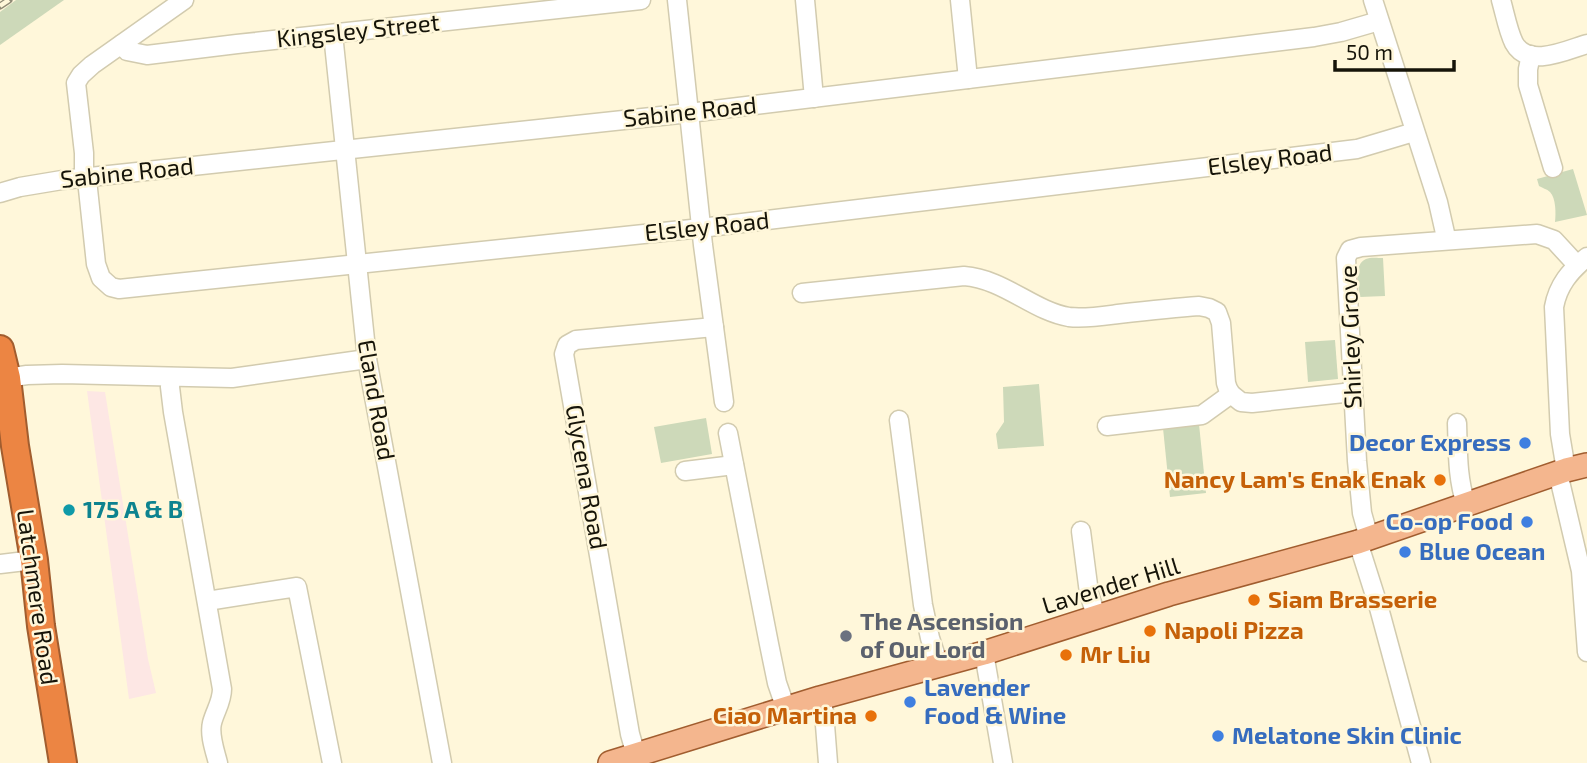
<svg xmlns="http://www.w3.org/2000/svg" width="1587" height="763" viewBox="0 0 1587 763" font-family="'Exo 2',sans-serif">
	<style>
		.industrial { fill: #fde7e4 }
		.green { fill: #cdd9b9 }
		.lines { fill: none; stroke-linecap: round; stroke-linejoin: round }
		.minor-casing { stroke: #d2cbaf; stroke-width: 21 }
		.major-casing { stroke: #a15d2f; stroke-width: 26 }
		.highway-casing { stroke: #a15d2f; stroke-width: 30 }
		.minor { stroke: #fff; stroke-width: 18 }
		.major { stroke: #f4b68e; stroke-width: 23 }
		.highway { stroke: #ec8543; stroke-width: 26 }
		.rail-casing { stroke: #8f8a76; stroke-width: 7 }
		.rail { stroke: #fff7da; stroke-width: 4.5; stroke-dasharray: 13; stroke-linecap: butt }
		.shop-dot { fill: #3f7fe0; stroke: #fff7da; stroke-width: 2.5 }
		.food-dot { fill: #e8710a; stroke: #fff7da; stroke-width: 2.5 }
		.culture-dot { fill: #0f9aa8; stroke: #fff7da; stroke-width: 2.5 }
		.worship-dot { fill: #6b7280; stroke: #fff7da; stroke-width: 2.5 }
		.labels { text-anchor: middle; stroke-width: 5; stroke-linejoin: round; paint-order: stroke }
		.street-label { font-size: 24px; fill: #161409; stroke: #fff7da }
		.shop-label { font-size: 24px; font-weight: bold; fill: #366cbe; stroke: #fff7da; text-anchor: start }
		.food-label { font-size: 24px; font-weight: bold; fill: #c56008; stroke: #fff7da; text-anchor: start }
		.culture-label { font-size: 24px; font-weight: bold; fill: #0d838f; stroke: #fff7da; text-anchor: start }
		.worship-label { font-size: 24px; font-weight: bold; fill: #5b616d; stroke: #fff7da; text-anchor: start }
	</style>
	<rect width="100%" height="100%" fill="#fff7da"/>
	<path class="industrial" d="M87,391L105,392L148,659L156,693L129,699Z"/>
	<g class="green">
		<path d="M16,0H64L0,45V12Z"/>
		<path d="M1573,169L1587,215L1555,222C1556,214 1556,198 1550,192C1547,189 1542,188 1539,186L1537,179Z"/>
		<path d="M1383,258L1385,296L1360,297C1359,287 1353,264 1366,259C1370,257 1378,258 1383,258Z"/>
		<path d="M1335,340L1338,379L1308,382L1305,342Z"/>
		<path d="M1039,384L1044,446L998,449L996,434L1004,422L1003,387Z"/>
		<path d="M706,418L712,454L661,463L654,427Z"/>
		<path d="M1199,424L1206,493L1170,497L1163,428Z"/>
	</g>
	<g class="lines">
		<defs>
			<g id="minor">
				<path d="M184,0L92,65L81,75L76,83L84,153V168L88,189L96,264L101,278L111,287L119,289L701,228L1357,149L1414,132"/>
				<path d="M677,0L703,245L724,402"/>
				<path d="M805,0L814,98"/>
				<path d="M960,0L968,79"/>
				<path d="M1373,0L1438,202L1445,233V240"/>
				<path d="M1501,0C1505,14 1508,31 1514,43C1528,69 1567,50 1587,44"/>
				<path d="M333,34L367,359L442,763"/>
				<path d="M122,44L127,51L147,55L237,44L641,0"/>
				<path d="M1531,55L1528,69V85L1553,168"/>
				<path d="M0,193L20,187L62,180L689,113L1314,37L1341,32L1379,21"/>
				<path d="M802,293L964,276C1004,279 1033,311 1069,317C1084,319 1103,316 1118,314C1145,311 1172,308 1199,306L1209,308L1217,312L1221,323L1226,383L1228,389L1231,394L1241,402L1252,403L1353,392"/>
				<path d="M171,377L170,387L173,412L222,689C222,702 215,711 212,723C209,735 215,751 218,763"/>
				<path d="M7,378L27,375L62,374L232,378L367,359"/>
				<path d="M899,420L923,605L930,638L939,666"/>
				<path d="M1457,423C1458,450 1457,478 1466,504"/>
				<path d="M1107,426L1202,415L1231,394"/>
				<path d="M728,433L769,644L777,683L786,709"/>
				<path d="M1566,470L1560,434L1554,307C1558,285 1570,271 1587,257"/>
				<path d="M685,471L734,465"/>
				<path d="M1558,473L1581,571L1587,652"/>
				<path d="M1081,531L1089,593L1096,616"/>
				<path d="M1369,538L1362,513L1357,461L1346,258L1350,250L1361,247L1537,234L1554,240L1577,265"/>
				<path d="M1358,542L1379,608L1421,763"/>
				<path d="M0,564L34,560"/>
				<path d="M207,601L297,587L332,763"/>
				<path d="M984,653L1003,763"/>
				<path d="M820,698L824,712L828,763"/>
				<path d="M636,755L630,734L564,354L567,345L576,340L714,327"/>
			</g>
			<path id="major" d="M610,763L820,698L984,653L1169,594L1358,542L1566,470L1587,465"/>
			<path id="highway" d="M0,349L7,378L15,446L34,560L41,626L63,763"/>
		</defs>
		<use href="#minor" class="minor-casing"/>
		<use href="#major" class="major-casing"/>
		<use href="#highway" class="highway-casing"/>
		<use href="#minor" class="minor"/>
		<use href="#major" class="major"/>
		<use href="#highway" class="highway"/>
		<defs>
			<path id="rail" d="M0,6L9,0"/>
		</defs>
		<use href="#rail" class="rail-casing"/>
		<use href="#rail" class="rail"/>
	</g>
	<g class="shop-dot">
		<circle cx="1525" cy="443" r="7"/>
		<circle cx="1527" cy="522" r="7"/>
		<circle cx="1405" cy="552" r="7"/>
		<circle cx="910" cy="702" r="7"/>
		<circle cx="1218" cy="736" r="7"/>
	</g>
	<g class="food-dot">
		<circle cx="1440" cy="480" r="7"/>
		<circle cx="1254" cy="600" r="7"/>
		<circle cx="1150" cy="631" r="7"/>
		<circle cx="1066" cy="655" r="7"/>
		<circle cx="871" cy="716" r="7"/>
	</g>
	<circle class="culture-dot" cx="69" cy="510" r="7"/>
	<circle class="worship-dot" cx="846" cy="636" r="7"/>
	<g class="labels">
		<g class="street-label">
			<text transform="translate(358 31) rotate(-6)" y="8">Kingsley Street</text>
			<text transform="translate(690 112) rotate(-6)" y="8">Sabine Road</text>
			<text transform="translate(1270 160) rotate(-7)" y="8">Elsley Road</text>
			<text transform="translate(127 173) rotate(-6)" y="8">Sabine Road</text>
			<text transform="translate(707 227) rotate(-6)" y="8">Elsley Road</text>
			<text transform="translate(1351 337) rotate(-92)" y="8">Shirley Grove</text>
			<text transform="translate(376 400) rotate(80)" y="8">Eland Road</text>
			<text transform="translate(586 477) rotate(80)" y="8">Glycena Road</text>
			<text transform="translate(1111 586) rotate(-17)" y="8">Lavender Hill</text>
			<text transform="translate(37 597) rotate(82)" y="8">Latchmere Road</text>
		</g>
		<g class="shop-label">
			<text x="1511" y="451" text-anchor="end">Decor Express</text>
			<text x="1513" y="530" text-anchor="end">Co-op Food</text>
			<text x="1419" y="560">Blue Ocean</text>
			<text x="924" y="696">Lavender<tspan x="924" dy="28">Food &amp; Wine</tspan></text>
			<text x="1232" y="744">Melatone Skin Clinic</text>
		</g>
		<g class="food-label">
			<text x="1426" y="488" text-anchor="end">Nancy Lam's Enak Enak</text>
			<text x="1268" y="608">Siam Brasserie</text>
			<text x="1164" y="639">Napoli Pizza</text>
			<text x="1080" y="663">Mr Liu</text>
			<text x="857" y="724" text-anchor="end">Ciao Martina</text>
		</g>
		<g class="culture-label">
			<text x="83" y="518">175 A &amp; B</text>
		</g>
		<g class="worship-label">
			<text x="860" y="630">The Ascension<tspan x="860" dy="28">of Our Lord</tspan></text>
		</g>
	</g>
	<path d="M1335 60v10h119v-10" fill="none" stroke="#161409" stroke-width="3.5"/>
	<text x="1346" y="60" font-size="21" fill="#161409" stroke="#fff7da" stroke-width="5" paint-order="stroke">50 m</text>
</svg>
